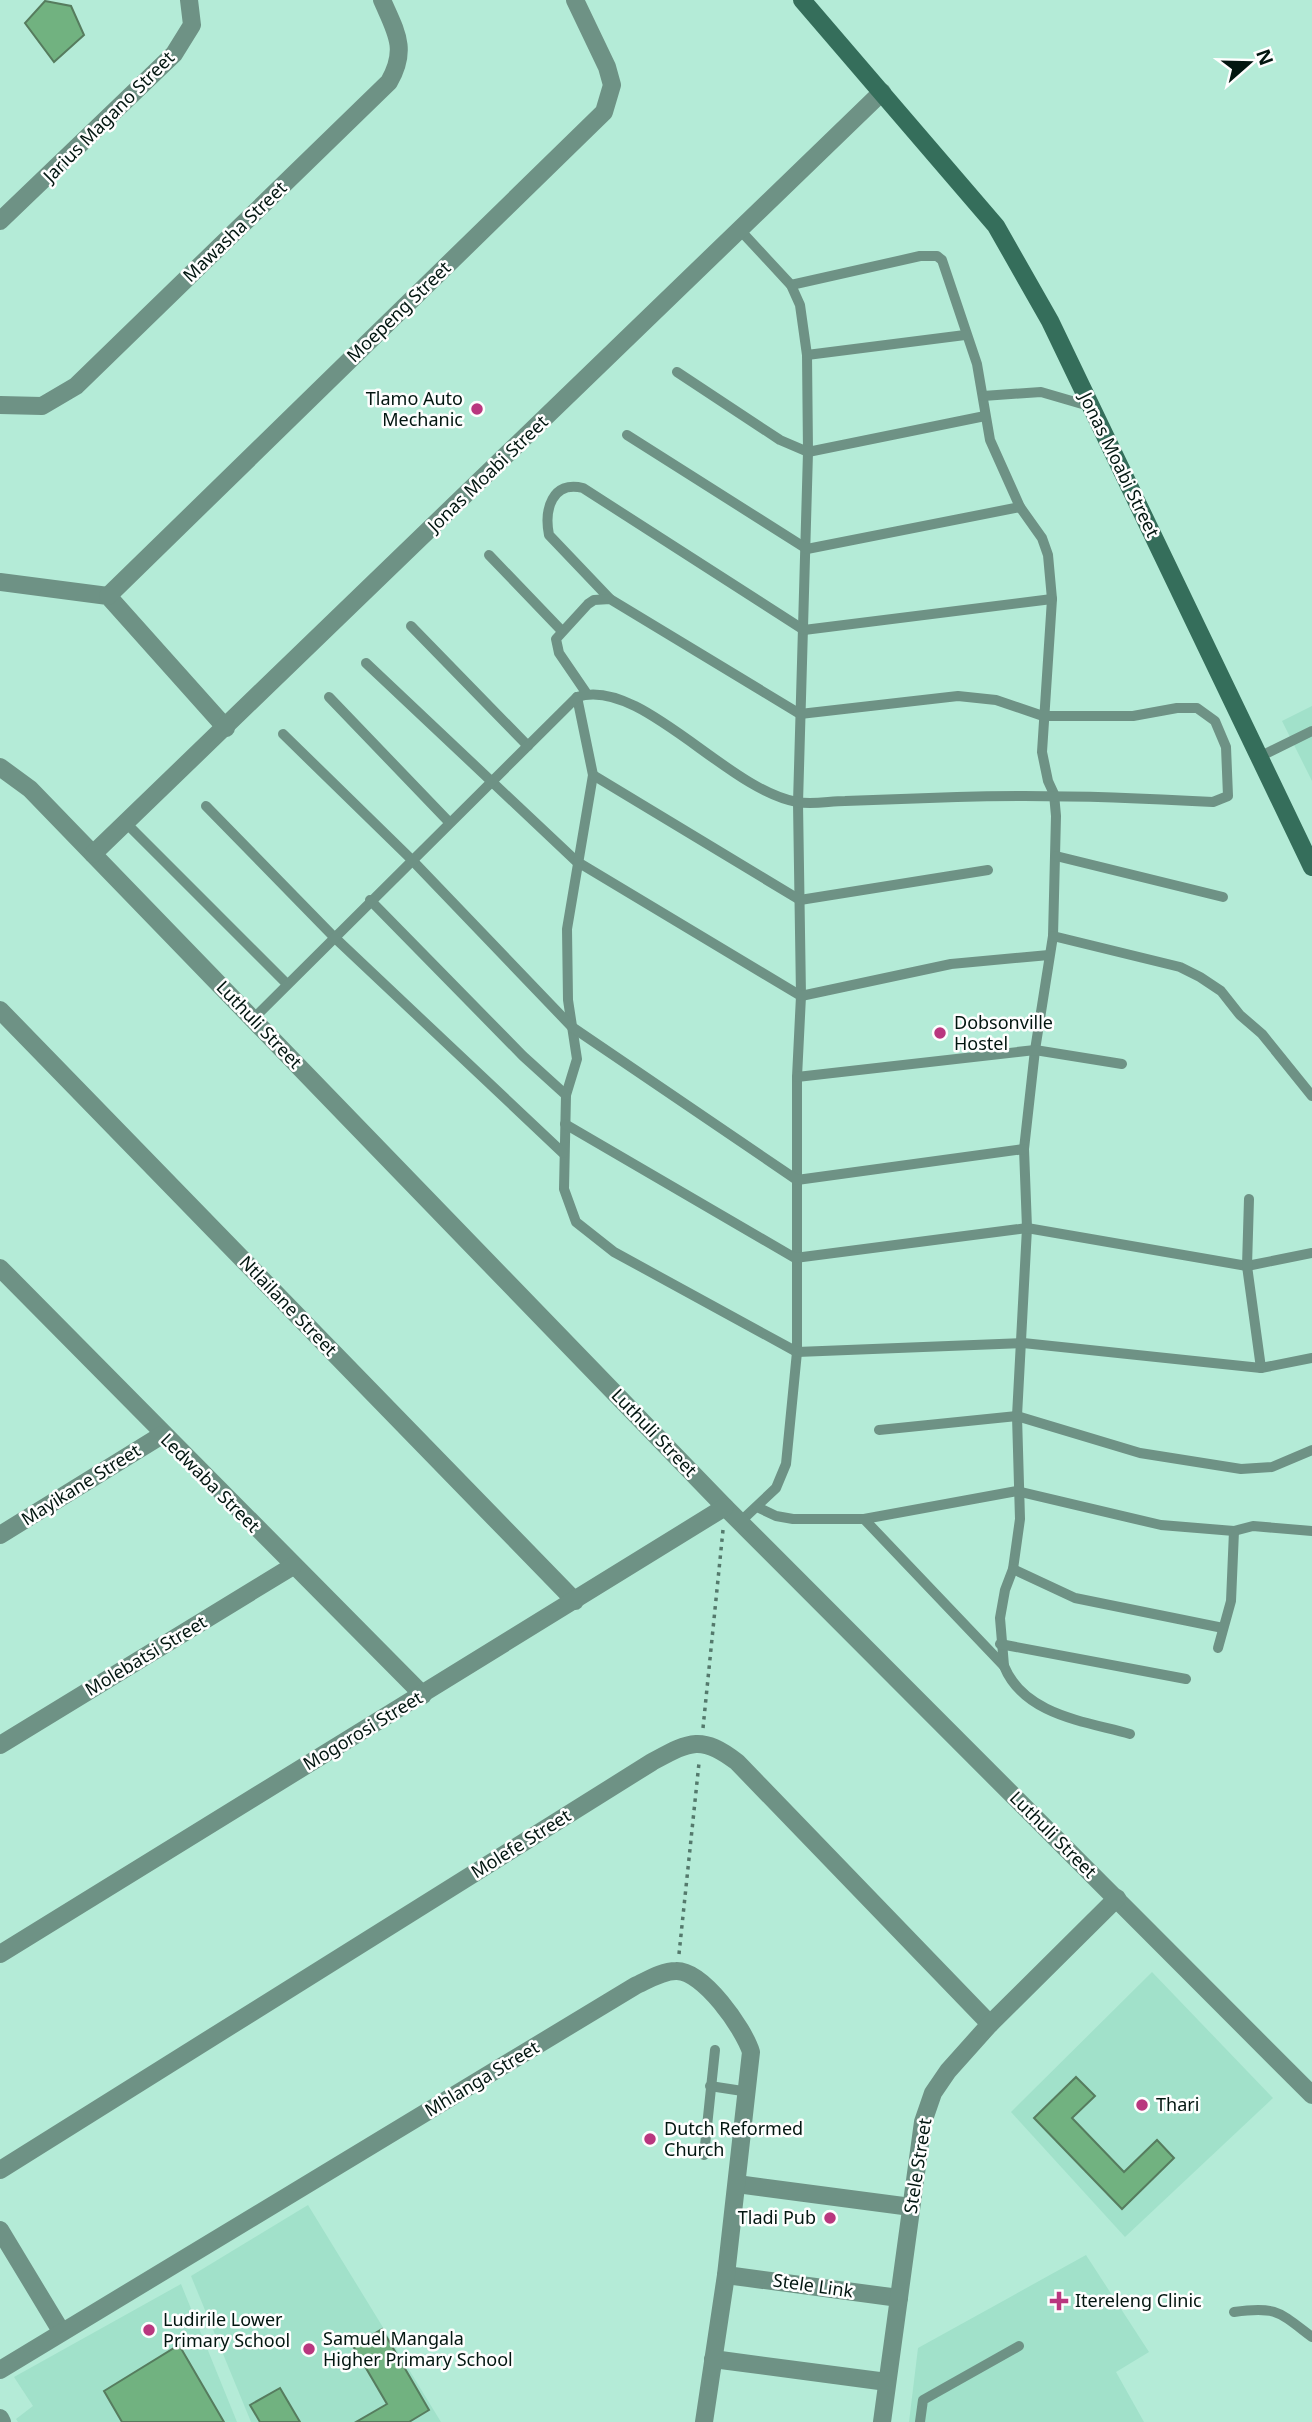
<svg xmlns="http://www.w3.org/2000/svg" width="1312" height="2422" viewBox="0 0 1312 2422" font-family="'Noto Sans',sans-serif">
	<style>
		.built { fill: #a1e1ca }
		.building { fill: #71b280; stroke: #567c5e; stroke-width: 2 }
		.lines { fill: none; stroke-linecap: round; stroke-linejoin: round }
		.path { stroke: #54796c; stroke-width: 3.5; stroke-dasharray: 3.5 5; stroke-linecap: butt }
		.lane { stroke: #6e9285; stroke-width: 10 }
		.street { stroke: #6e9285; stroke-width: 18 }
		.secondary { stroke: #356e5b; stroke-width: 18 }
		.poi-dot { fill: #b9377f; stroke: #fefefe; stroke-width: 2.5 }
		.labels { text-anchor: middle; stroke-width: 5; stroke-linejoin: round; paint-order: stroke }
		.street-label { font-size: 18px; fill: #021610; stroke: #fefefe }
		.poi-label { font-size: 18px; fill: #021610; stroke: #fefefe; text-anchor: start }
	</style>
	<rect width="100%" height="100%" fill="#b4ebd7"/>
	<g class="built">
		<path d="M1312,706V781L1282,721Z"/>
		<path d="M1152,1972L1273,2098L1125,2237L1011,2112Z"/>
		<path d="M308,2205L441,2422H251L191,2276Z"/>
		<path d="M1086,2255L1149,2352L1116,2372L1144,2422H909L918,2348Z"/>
		<path d="M181,2284L237,2422H18L16,2419L33,2406L14,2377Z"/>
	</g>
	<g class="building">
		<path d="M45,1L71,6L84,35L54,62L25,23Z"/>
		<path d="M1076,2077L1095,2096L1072,2118L1124,2172L1157,2140L1174,2158L1122,2209L1034,2118Z"/>
		<path d="M382,2329L429,2410L409,2422H356L387,2404L353,2346Z"/>
		<path d="M179,2345L224,2422H122L104,2391Z"/>
		<path d="M280,2388L300,2422H260L250,2405Z"/>
	</g>
	<g class="lines">
		<g class="path">
			<path d="M703,1728L723,1530"/>
			<path d="M679,1954L699,1763"/>
		</g>
		<g class="lane">
			<path d="M740,230L791,285L800,305L807,355L808,452L798,803L801,996L797,1077V1352L786,1464L776,1488L740,1522"/>
			<path d="M791,285L920,256H937L942,260L977,364L990,440L1020,507L1042,538L1048,555L1052,599L1042,752L1048,781L1054,794L1056,816L1053,936L1035,1050L1024,1149L1027,1228L1017,1416L1020,1519L1013,1569L1005,1590L1000,1618L1004,1666"/>
			<path d="M807,355L965,335"/>
			<path d="M677,372L780,440L808,452L985,416"/>
			<path d="M983,396L1041,392L1089,406"/>
			<path d="M627,435L807,549L1020,507"/>
			<path d="M489,555L561,630"/>
			<path d="M610,599L549,535C544,510 552,480 583,488L804,630L1052,599"/>
			<path d="M411,626L528,746"/>
			<path d="M366,663L576,861L801,996L951,964L1049,955"/>
			<path d="M329,697L449,822"/>
			<path d="M577,697L593,775L567,929L568,1000L577,1059L566,1095L564,1189L576,1222L614,1252L797,1352L1023,1343L1261,1368L1312,1358"/>
			<path d="M283,734L411,859L572,1027L797,1180L1024,1149"/>
			<path d="M1259,757L1312,731"/>
			<path d="M593,775L800,900L988,870"/>
			<path d="M206,806L333,936L563,1153"/>
			<path d="M125,822L287,984"/>
			<path d="M1056,856L1223,897"/>
			<path d="M370,900L523,1056L566,1095"/>
			<path d="M1053,936L1180,967L1200,977L1221,991L1240,1015L1262,1034L1312,1096"/>
			<path d="M253,1019L577,697C640,676 727,790 797,802C812,805 830,801 845,801C882,800 920,798 957,797C1043,794 1127,797 1213,802L1228,796L1226,747L1215,721L1197,708H1177L1133,716H1043L996,700L958,696L800,714L610,599L594,600L588,604L556,639L559,653L587,694"/>
			<path d="M797,1077L1035,1050L1122,1064"/>
			<path d="M565,1124L795,1258L1027,1228L1247,1266L1312,1253"/>
			<path d="M1249,1199L1247,1266L1261,1368"/>
			<path d="M879,1430L1017,1416L1140,1453L1241,1469L1272,1467L1312,1450"/>
			<path d="M757,1507L776,1516L793,1519H864L1017,1491L1161,1525L1234,1531L1253,1526L1312,1531"/>
			<path d="M864,1519L1004,1666C1024,1715 1084,1721 1130,1734"/>
			<path d="M1013,1569L1075,1598L1223,1628"/>
			<path d="M1000,1644L1186,1679"/>
			<path d="M1218,1648L1231,1601L1234,1531"/>
			<path d="M710,2086L749,2092"/>
			<path d="M704,2155L715,2050"/>
			<path d="M1234,2312C1277,2306 1279,2312 1312,2337"/>
			<path d="M920,2422L923,2400L1019,2346"/>
		</g>
		<g class="street">
			<path d="M0,221L174,54L192,25L189,0"/>
			<path d="M0,405L42,406L76,386L389,82C408,49 396,32 382,0"/>
			<path d="M0,582L108,596L226,728"/>
			<path d="M108,596L604,112L612,85L607,67L575,0"/>
			<path d="M0,767L30,789L725,1507L1312,2095"/>
			<path d="M93,854L882,92"/>
			<path d="M0,1010L575,1601"/>
			<path d="M0,1268L423,1695"/>
			<path d="M0,1535L162,1435"/>
			<path d="M0,1745L293,1566"/>
			<path d="M0,1954L725,1507"/>
			<path d="M0,2170L652,1762C689,1742 701,1734 737,1762L990,2024"/>
			<path d="M737,2184L911,2207"/>
			<path d="M0,2230L61,2331"/>
			<path d="M726,2275L899,2298"/>
			<path d="M713,2359L887,2382"/>
			<path d="M0,2370L635,1986C648,1980 662,1971 676,1971C703,1970 744,2029 751,2052L726,2275L704,2422"/>
			<path d="M0,2418L2,2422"/>
			<path d="M882,2422L923,2122L933,2093L948,2071L990,2024L1117,1898"/>
		</g>
		<path class="secondary" d="M802,0L996,226L1050,321L1312,867"/>
	</g>
	<g class="poi-dot">
		<circle cx="477" cy="409" r="7"/>
		<circle cx="940" cy="1033" r="7"/>
		<circle cx="1142" cy="2105" r="7"/>
		<circle cx="650" cy="2139" r="7"/>
		<circle cx="830" cy="2218" r="7"/>
		<path d="M1055.5 2290.5h7v7h7v7h-7v7h-7v-7h-7v-7h7z"/>
		<circle cx="149" cy="2330" r="7"/>
		<circle cx="309" cy="2349" r="7"/>
	</g>
	<g class="labels">
		<g class="street-label">
			<text transform="translate(109 117) rotate(-45)" y="6">Jarius Magano Street</text>
			<text transform="translate(235 232) rotate(-44)" y="6">Mawasha Street</text>
			<text transform="translate(399 312) rotate(-44)" y="6">Moepeng Street</text>
			<text transform="translate(1119 465) rotate(64)" y="6">Jonas Moabi Street</text>
			<text transform="translate(488 474) rotate(-44)" y="6">Jonas Moabi Street</text>
			<text transform="translate(259 1025) rotate(46)" y="6">Luthuli Street</text>
			<text transform="translate(288 1306) rotate(46)" y="6">Ntlailane Street</text>
			<text transform="translate(654 1433) rotate(46)" y="6">Luthuli Street</text>
			<text transform="translate(210 1483) rotate(45)" y="6">Ledwaba Street</text>
			<text transform="translate(81 1485) rotate(-32)" y="6">Mayikane Street</text>
			<text transform="translate(146 1656) rotate(-31)" y="6">Molebatsi Street</text>
			<text transform="translate(363 1731) rotate(-31)" y="6">Mogorosi Street</text>
			<text transform="translate(1053 1835) rotate(45)" y="6">Luthuli Street</text>
			<text transform="translate(521 1844) rotate(-32)" y="6">Molefe Street</text>
			<text transform="translate(482 2079) rotate(-31)" y="6">Mhlanga Street</text>
			<text transform="translate(918 2166) rotate(-81)" y="6">Stele Street</text>
			<text transform="translate(813 2286) rotate(8)" y="6">Stele Link</text>
		</g>
		<g class="poi-label">
			<text x="463" y="405" text-anchor="end">Tlamo Auto<tspan x="463" dy="21">Mechanic</tspan></text>
			<text x="954" y="1029">Dobsonville<tspan x="954" dy="21">Hostel</tspan></text>
			<text x="1156" y="2111">Thari</text>
			<text x="664" y="2135">Dutch Reformed<tspan x="664" dy="21">Church</tspan></text>
			<text x="816" y="2224" text-anchor="end">Tladi Pub</text>
			<text x="1075" y="2307">Itereleng Clinic</text>
			<text x="163" y="2326">Ludirile Lower<tspan x="163" dy="21">Primary School</tspan></text>
			<text x="323" y="2345">Samuel Mangala<tspan x="323" dy="21">Higher Primary School</tspan></text>
		</g>
	</g>
	<g transform="translate(1249 63) rotate(70)" stroke="#fefefe" stroke-width="5" paint-order="stroke">
	<path d="M0-5L12 26L0 18L-12 26Z" fill="#021610"/>
	<text y="-10" font-size="19" font-weight="bold" text-anchor="middle" fill="#021610">N</text>
	</g>
</svg>
